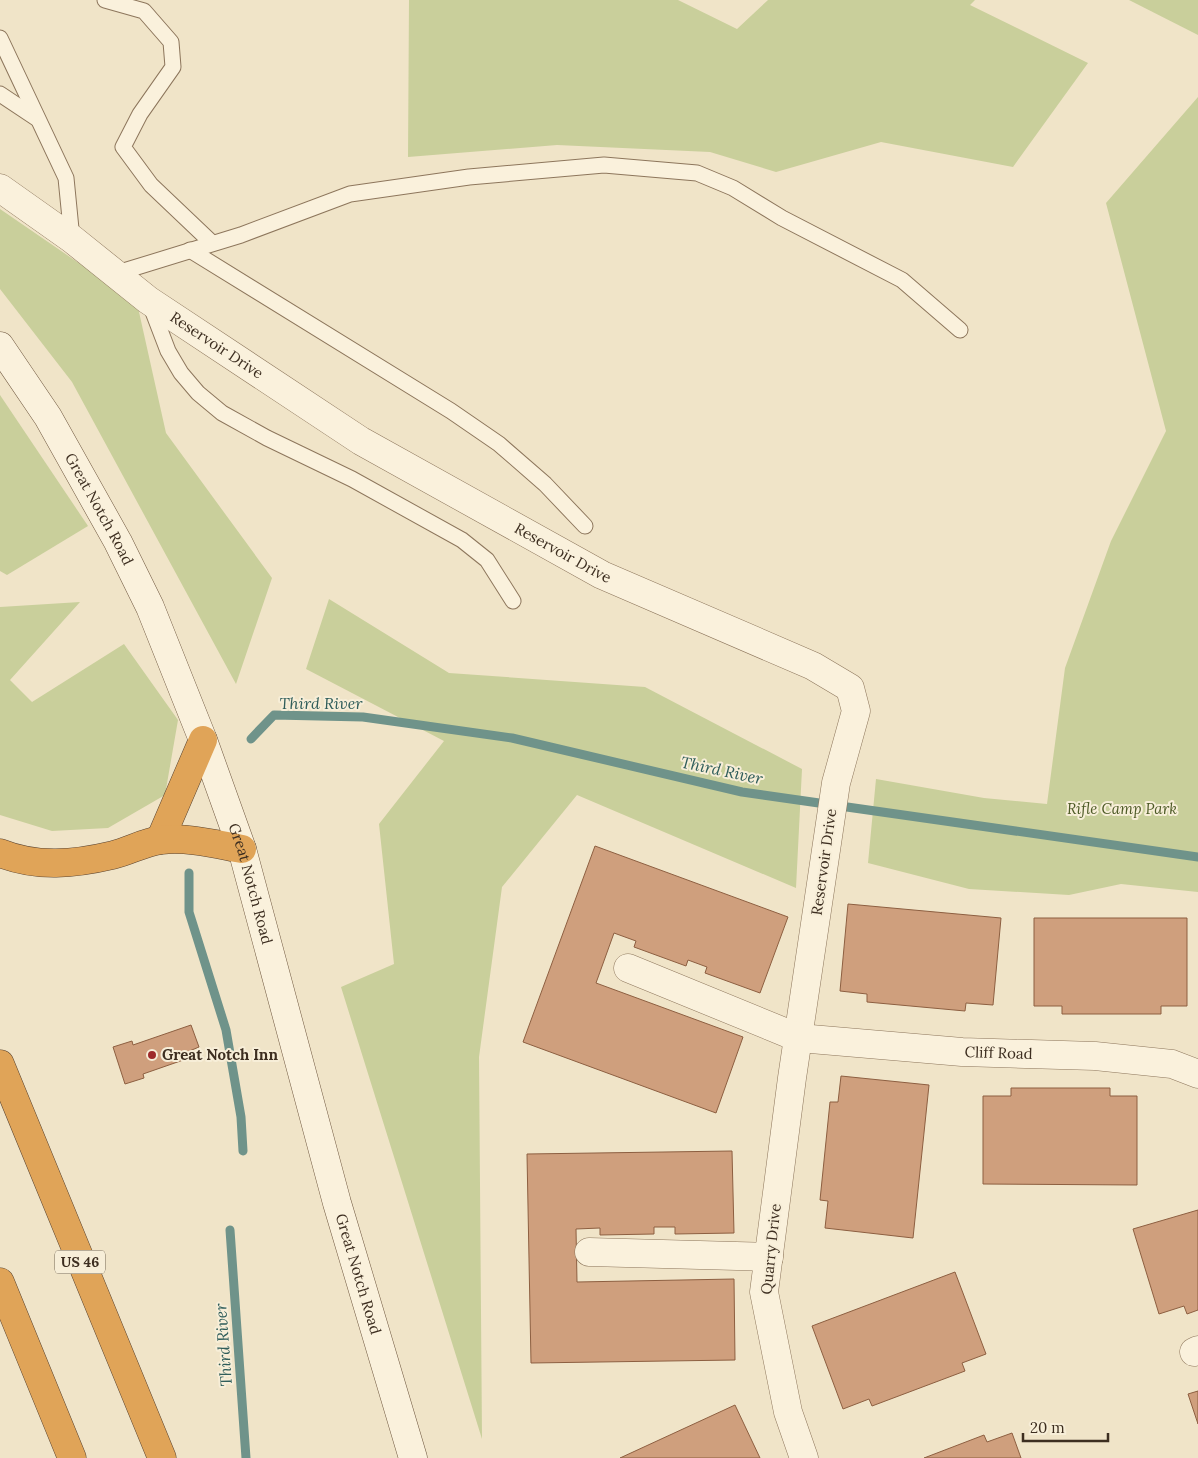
<svg xmlns="http://www.w3.org/2000/svg" width="1198" height="1458" viewBox="0 0 1198 1458" font-family="Lora,serif">
	<style>
		.green { fill: #c9cf9b }
		.lines { fill: none; stroke-linecap: round; stroke-linejoin: round }
		.stream { stroke: #6f938a; stroke-width: 9 }
		.building { fill: #cf9f7d; stroke: #8d5f41 }
		.lane-casing { stroke: #8d765c; stroke-width: 17 }
		.street-casing { stroke: #8d765c; stroke-width: 29 }
		.secondary-casing { stroke: #6f573f; stroke-width: 29 }
		.highway-casing { stroke: #5b4430; stroke-width: 29 }
		.lane { stroke: #faf1dc; stroke-width: 15 }
		.street { stroke: #faf1dc; stroke-width: 28 }
		.secondary { stroke: #faf1dc; stroke-width: 28 }
		.highway { stroke: #e0a458; stroke-width: 28 }
		.poi-dot { fill: #9e2a2b; stroke: #f7eed8; stroke-width: 2 }
		.labels { text-anchor: middle; stroke-width: 4; stroke-linejoin: round; paint-order: stroke }
		.shield { fill: #f7eed8; stroke: #756857; stroke-width: 1 }
		.shield-label { font-size: 14px; font-weight: bold; fill: #3d2e20 }
		.street-label { font-size: 15px; fill: #3d2e20; stroke: #f7eed8 }
		.park-label { font-size: 15px; font-style: italic; fill: #4d5a26; stroke: #f7eed8 }
		.poi-label { font-size: 15px; font-weight: bold; fill: #3d2e20; stroke: #f7eed8; text-anchor: start }
		.water-label { font-size: 16px; font-style: italic; fill: #2f5d5a; stroke: #f7eed8 }
	</style>
	<rect width="100%" height="100%" fill="#f0e4c8"/>
	<g class="green">
		<path d="M409,0H678L737,29L768,0H975L970,5L1088,63L1013,167L881,142L776,172L710,152L557,145L408,157Z"/>
		<path d="M1129,0H1198V35Z"/>
		<path d="M1198,97V892L1121,884L1069,895L969,889L868,863L876,779L984,798L1047,804L1065,668L1111,541L1166,431L1106,203Z"/>
		<path d="M0,209L137,303L166,433L272,578L236,684L72,382L0,289Z"/>
		<path d="M0,395L88,526L7,575L0,571Z"/>
		<path d="M329,599L449,673L645,687L802,769L796,888L577,795L502,887L479,1057L482,1439L341,987L394,964L379,824L444,741L306,669Z"/>
		<path d="M80,602L10,680L32,702L124,644L178,720L165,795L108,828L52,831L0,815V607Z"/>
	</g>
	<g class="lines">
		<g class="stream">
			<path d="M251,739L274,715L363,717L512,738L742,792L1198,857"/>
			<path d="M189,873V912L226,1030L241,1117L243,1151"/>
			<path d="M230,1230L246,1458"/>
		</g>
	</g>
	<g class="building">
		<path d="M595,846L788,917L760,993L705,973L707,967L688,960L686,966L634,947L636,941L614,933L596,983L743,1037L716,1113L523,1042Z"/>
		<path d="M848,904L1001,918L993,1005L966,1003L965,1011L867,1002V994L840,991Z"/>
		<path d="M1034,918H1187V1006H1161V1014H1062V1006H1034Z"/>
		<path d="M191,1025L199,1047L187,1052L189,1058L143,1074L144,1078L125,1084L113,1047L132,1041L133,1045Z"/>
		<path d="M841,1076L929,1085L913,1238L825,1228L828,1201L820,1200L830,1102H838Z"/>
		<path d="M1011,1088H1110V1096H1137V1185L983,1184V1096H1011Z"/>
		<path d="M732,1151L734,1233L675,1234V1227H654V1234L600,1235V1228L576,1229L577,1282L734,1279L735,1360L531,1363L527,1154Z"/>
		<path d="M1198,1210V1310L1187,1314L1184,1306L1159,1314L1133,1229Z"/>
		<path d="M955,1272L986,1354L962,1363L965,1371L872,1406L869,1399L843,1409L812,1326Z"/>
		<path d="M1198,1391V1424L1188,1394Z"/>
		<path d="M735,1405L760,1458H620Z"/>
		<path d="M1012,1433L1021,1458H924L984,1435L987,1442Z"/>
	</g>
	<g class="lines">
		<defs>
			<g id="lane">
				<path d="M105,0L144,11L171,42L173,67L140,114L123,147L151,185L212,243"/>
				<path d="M0,38L66,178L72,239"/>
				<path d="M0,94L36,118"/>
				<path d="M190,250L451,411L499,444L545,484L585,526"/>
				<path d="M114,274L241,235L350,194L469,177L604,165L697,173L733,188L782,218L902,280L960,330"/>
				<path d="M150,304L168,351L181,373L198,393L222,413L267,438L352,479L462,540L487,560L513,601"/>
			</g>
			<g id="street">
				<path id="s1" d="M0,188L72,239L148,300L361,441L602,575L813,666L850,688L856,711L836,783L792,1078L764,1292L788,1412L804,1458"/>
				<path id="s2" d="M628,968L799,1038L962,1052L1095,1056L1172,1064L1198,1074"/>
				<path d="M589,1252L769,1257"/>
				<path d="M1194,1352L1198,1350"/>
			</g>
			<g id="secondary">
				<path id="s3" d="M0,346L48,417L118,542L150,607L203,740L242,849L337,1203L413,1458"/>
			</g>
			<g id="highway">
				<path d="M160,840L203,740"/>
				<path d="M0,853C37,868 75,864 113,855C129,851 145,842 161,840C189,837 215,844 242,849"/>
				<path d="M0,1064L162,1458"/>
				<path d="M0,1282L72,1458"/>
			</g>
		</defs>
		<use href="#lane" class="lane-casing"/>
		<use href="#street" class="street-casing"/>
		<use href="#secondary" class="secondary-casing"/>
		<use href="#highway" class="highway-casing"/>
		<use href="#lane" class="lane"/>
		<use href="#street" class="street"/>
		<use href="#secondary" class="secondary"/>
		<use href="#highway" class="highway"/>
	</g>
	<circle class="poi-dot" cx="152" cy="1055" r="5"/>
	<g class="labels">
		<rect class="shield" x="55" y="1250.5" width="50" height="23" rx="4"/>
		<g class="shield-label">
			<text x="80" y="1267">US 46</text>
		</g>
		<g class="street-label">
			<text dy="5" stroke="none"><textPath href="#s1" startOffset="268">Reservoir Drive</textPath></text>
			<text dy="5" stroke="none"><textPath href="#s3" startOffset="191">Great Notch Road</textPath></text>
			<text dy="5" stroke="none"><textPath href="#s1" startOffset="672">Reservoir Drive</textPath></text>
			<text transform="translate(824 862) rotate(-82)" y="5">Reservoir Drive</text>
			<text dy="5" stroke="none"><textPath href="#s3" startOffset="596">Great Notch Road</textPath></text>
			<text dy="5" stroke="none"><textPath href="#s2" startOffset="385">Cliff Road</textPath></text>
			<text transform="translate(771 1249) rotate(-84)" y="5">Quarry Drive</text>
			<text dy="5" stroke="none"><textPath href="#s3" startOffset="1001">Great Notch Road</textPath></text>
		</g>
		<g class="park-label">
			<text x="1122" y="814">Rifle Camp Park</text>
		</g>
		<g class="poi-label">
			<text x="162" y="1060">Great Notch Inn</text>
		</g>
		<g class="water-label">
			<text x="321" y="709">Third River</text>
			<text transform="translate(722 770) rotate(12)" y="6">Third River</text>
			<text transform="translate(223 1345) rotate(-94)" y="6">Third River</text>
		</g>
	</g>
	<path d="M1023 1433v8h85v-8" fill="none" stroke="#3d2e20" stroke-width="2.5"/>
	<text x="1030" y="1433" font-size="15" fill="#3d2e20" stroke="#f7eed8" stroke-width="4" paint-order="stroke">20 m</text>
</svg>
